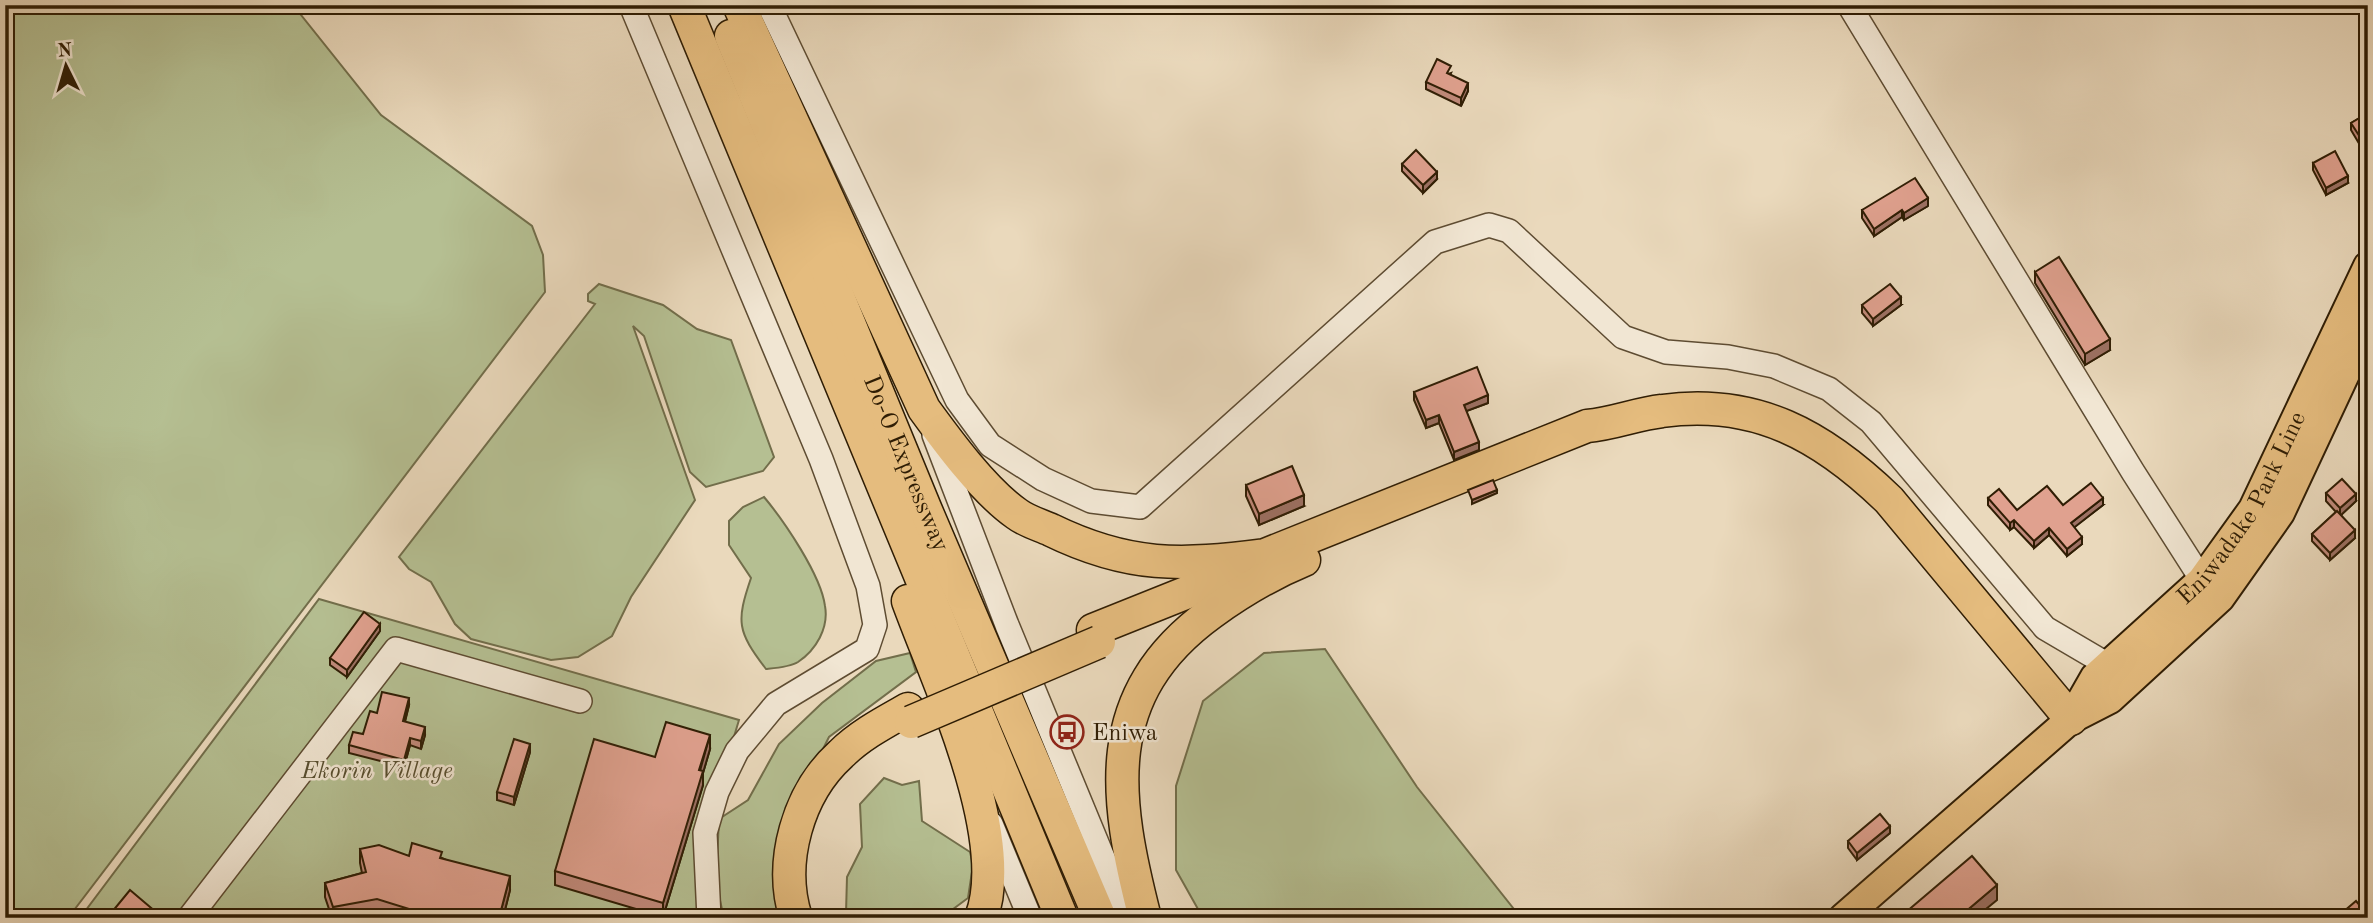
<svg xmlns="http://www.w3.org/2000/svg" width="2373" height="923" viewBox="0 0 2373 923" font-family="'Old Standard TT',serif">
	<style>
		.green { fill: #b5bf92; stroke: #726e4b; stroke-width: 2 }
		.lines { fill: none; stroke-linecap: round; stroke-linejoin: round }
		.minor-casing { stroke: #5e4c32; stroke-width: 26 }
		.major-casing { stroke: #2f1d04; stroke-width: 32 }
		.highway-casing { stroke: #2f1d04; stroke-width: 35 }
		.minor { stroke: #f1e6d3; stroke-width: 23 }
		.major { stroke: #e5bc7e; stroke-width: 28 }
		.highway { stroke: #e5bc7e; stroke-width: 32 }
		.highway-bridge-casing { stroke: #2f1d04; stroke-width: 35; stroke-linecap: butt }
		.highway-bridge { stroke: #e5bc7e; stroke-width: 32 }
		.wall { fill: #c18a7b; stroke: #2f1d04; stroke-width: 2 }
		.shaded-wall { fill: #9d7164; stroke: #2f1d04; stroke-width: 2 }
		.building { fill: #e0a18f; stroke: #2f1d04; stroke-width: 2 }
		.labels { text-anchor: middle; stroke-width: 5; stroke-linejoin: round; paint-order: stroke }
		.street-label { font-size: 24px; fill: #2f1d04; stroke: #f1e6d3 }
		.poi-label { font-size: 24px; fill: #2f1d04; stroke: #f1e6d3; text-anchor: start }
		.park-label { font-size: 24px; font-style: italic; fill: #574e2f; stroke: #f1e6d3 }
	</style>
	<rect width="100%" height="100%" fill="#ead9bc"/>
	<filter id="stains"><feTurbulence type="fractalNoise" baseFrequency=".00286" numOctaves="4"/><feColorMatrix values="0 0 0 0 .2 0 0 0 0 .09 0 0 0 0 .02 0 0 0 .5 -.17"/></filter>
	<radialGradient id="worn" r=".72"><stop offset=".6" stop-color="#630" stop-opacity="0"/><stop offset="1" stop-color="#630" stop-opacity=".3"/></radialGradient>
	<g class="green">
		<path d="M5,5H293L381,115L532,226L543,255L545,292L68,918H5Z"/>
		<path d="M599,284L663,305L697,329L731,340L774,457L763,471L706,487L690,472L644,336L633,326L695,500L631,597L612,636L578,657L551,660L471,639L455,624L431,582L409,569L399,557L595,304L588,301V294Z"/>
		<path d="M764,497C784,521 821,575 825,606C829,628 816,650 798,662C790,667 776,668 766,669C737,631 736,622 751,578L729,545V521L743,507Z"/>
		<path d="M319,599L739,720L705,833L709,918H80Z"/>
		<path d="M1325,649L1417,787L1521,918H1203L1176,870V786L1203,701L1264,653Z"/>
		<path d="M910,653L916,672L829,737L786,823L787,918H724L716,883L719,819L748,800L779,744L822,703L876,661Z"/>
		<path d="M884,778L902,785L919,781L922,821L970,852L973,865L968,898L941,918H852L846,913L847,877L862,847L860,804Z"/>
	</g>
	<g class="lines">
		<defs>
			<g id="minor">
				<path d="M631,5L821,459L868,586L875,625L867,649L776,704L737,751L717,792L705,833L709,918"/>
				<path d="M769,5L957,400L990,445L1043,479L1091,501L1140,507L1435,242L1489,225L1509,231L1623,337L1666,352L1728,357L1774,366L1829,389L1871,422L2045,628L2108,665"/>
				<path d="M1849,5L2133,472L2202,580"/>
				<path d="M934,435L1007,625L1128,918"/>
				<path d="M991,824L1030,918"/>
				<path d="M189,918L396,649L580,701"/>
			</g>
			<g id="major">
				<path id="s1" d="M2071,719L2095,677L2202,580L2253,509L2368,266"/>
				<path d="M1843,918L2071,719L2110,699L2220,598L2280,513L2368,325"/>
			</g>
			<g id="highway">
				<path d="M684,5L1062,918"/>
				<path d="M739,5L924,409C948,442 984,491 1017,514C1026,521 1040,525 1051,530C1129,568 1181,566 1265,555L1587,426C1613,424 1636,414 1662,411C1756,398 1823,436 1889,500L2071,719"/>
				<path id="s2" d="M731,36L925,508L1100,918"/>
				<path d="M908,601C937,681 1012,837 981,918"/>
				<path d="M1093,630L1248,568"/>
				<path d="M796,918C778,862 798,793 841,754C860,735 885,722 908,709"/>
				<path d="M1145,918C1114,797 1098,695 1211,613C1240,592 1270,574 1304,560"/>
			</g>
		</defs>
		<use href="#minor" class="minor-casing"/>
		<use href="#major" class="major-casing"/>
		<use href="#highway" class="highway-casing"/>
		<use href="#minor" class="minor"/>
		<use href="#major" class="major"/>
		<use href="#highway" class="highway"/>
		<defs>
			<path id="highway-bridge" d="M911,722L1099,642"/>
		</defs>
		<use href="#highway-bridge" class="highway-bridge-casing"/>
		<use href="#highway-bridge" class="highway-bridge"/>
	</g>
	<g class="wall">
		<path d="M1451,73L1450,75L1468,91L1461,106L1426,89V82Z"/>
		<path d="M2368,113V140L2360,145L2351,130V123Z"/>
		<path d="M2313,163L2348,183L2326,195L2313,170Z"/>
		<path d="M1402,164L1437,179L1423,193L1402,171Z"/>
		<path d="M1928,206L1904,220L1902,217L1874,236L1862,218V210Z"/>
		<path d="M2035,272L2110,350L2085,365L2035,283Z"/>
		<path d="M1862,305H1901L1873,326L1862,313Z"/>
		<path d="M1414,392L1488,403L1466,411L1479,450L1454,460L1439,423L1426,428L1414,400Z"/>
		<path d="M1246,485L1304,506L1259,525L1246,496Z"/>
		<path d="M2326,493L2356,501L2341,515L2355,538L2330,560L2312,541V534L2336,512L2326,501Z"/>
		<path d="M1988,498L2017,510L2063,505H2103L2074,527L2082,544L2067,556L2049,535L2034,548L2014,527L2010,530L1988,505Z"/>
		<path d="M380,631L347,677L330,665V658Z"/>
		<path d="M409,705L405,722L425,735L421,749L410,745L404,767L349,753V745L363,734L377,713Z"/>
		<path d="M710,749L703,773V785L663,917L555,885V871L655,757Z"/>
		<path d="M530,752L514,805L497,800V792Z"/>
		<path d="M1890,833L1857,860L1848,848V841Z"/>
		<path d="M360,849L409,856L442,858L510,890L503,918H394L377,912L349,918H332L325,897V883L362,873L360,863Z"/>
	</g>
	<g class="shaded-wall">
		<path d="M1468,83V91L1461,106V98Z"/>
		<path d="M2368,133V140L2360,145V137Z"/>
		<path d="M1437,172V179L1423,193V185Z"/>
		<path d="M2348,176V183L2326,195V188Z"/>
		<path d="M1928,198V206L1904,220V213Z"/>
		<path d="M1902,210V217L1874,236V229Z"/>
		<path d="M1901,297V305L1873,326V319Z"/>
		<path d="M2110,339V350L2085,365V354Z"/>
		<path d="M1488,395V403L1464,412V405Z"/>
		<path d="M1439,415V423L1426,428V420Z"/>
		<path d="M1479,442V450L1454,460V452Z"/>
		<path d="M1497,490V493L1472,504V500Z"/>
		<path d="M2356,494V501L2340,516V508Z"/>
		<path d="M1304,495V506L1259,525V514Z"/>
		<path d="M2103,498V505L2071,530V523Z"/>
		<path d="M2014,520V527L2010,530V523Z"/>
		<path d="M2049,528V535L2034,548V541Z"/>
		<path d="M2355,530V538L2330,560V553Z"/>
		<path d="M2082,537V544L2067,556V549Z"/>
		<path d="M380,624V631L347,677V670Z"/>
		<path d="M409,698V705L403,728V721Z"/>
		<path d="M425,727V735L421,749V741Z"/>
		<path d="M710,735V749L703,773V785L663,917V903Z"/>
		<path d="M410,738V745L404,767V760Z"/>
		<path d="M530,744V752L514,805V797Z"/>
		<path d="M1890,826V833L1857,860V853Z"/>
		<path d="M510,876V890L503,918H499Z"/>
		<path d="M1997,885V900L1975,918H1958Z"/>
	</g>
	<g class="building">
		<path d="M1437,59L1451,66L1447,73L1468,83L1461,98L1426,82Z"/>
		<path d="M2368,113V133L2360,137L2351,123Z"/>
		<path d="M1416,150L1437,172L1423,185L1402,164Z"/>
		<path d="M2335,151L2348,176L2326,188L2313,163Z"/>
		<path d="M1915,178L1928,198L1904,213L1902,210L1874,229L1862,210Z"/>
		<path d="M2059,257L2110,339L2085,354L2035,272Z"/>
		<path d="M1890,284L1901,297L1873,319L1862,305Z"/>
		<path d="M1477,367L1488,395L1464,405L1479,442L1454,452L1439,415L1426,420L1414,392Z"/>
		<path d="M1292,466L1304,495L1259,514L1246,485Z"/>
		<path d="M2342,479L2356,494L2340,508L2326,493Z"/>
		<path d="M1493,480L1497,490L1472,500L1468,490Z"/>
		<path d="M2091,483L2103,498L2071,523L2082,537L2067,549L2049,528L2034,541L2014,520L2010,523L1988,498L1999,489L2017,510L2047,486L2063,505Z"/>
		<path d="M2337,511L2355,530L2330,553L2312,534Z"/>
		<path d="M364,612L380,624L347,670L330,658Z"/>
		<path d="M382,692L409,698L403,721L425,727L421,741L410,738L404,760L349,745L353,732L363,734L370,711L377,713Z"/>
		<path d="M666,722L710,735L699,770L703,771L663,903L555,871L594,739L655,757Z"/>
		<path d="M514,739L530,744L514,797L497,792Z"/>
		<path d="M1880,814L1890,826L1857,853L1848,841Z"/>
		<path d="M412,843L442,852L440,858L510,876L499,918H438L377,899L333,907L325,883L366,872L360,849L379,845L409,856Z"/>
		<path d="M1972,856L1997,885L1958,918H1899Z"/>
		<path d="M130,890L163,918H107Z"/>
		<path d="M2356,901L2368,915L2365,918H2336Z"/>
	</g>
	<defs>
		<symbol id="bus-ring" viewBox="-11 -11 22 22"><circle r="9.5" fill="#f1e6d3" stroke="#8f2418" stroke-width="1.5"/><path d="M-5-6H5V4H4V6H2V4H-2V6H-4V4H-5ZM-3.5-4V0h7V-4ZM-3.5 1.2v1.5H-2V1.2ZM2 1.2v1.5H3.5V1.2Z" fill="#8f2418"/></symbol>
	</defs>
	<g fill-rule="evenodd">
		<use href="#bus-ring" x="1048" y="713" width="38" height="38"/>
	</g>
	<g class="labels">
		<g class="street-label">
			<text dy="8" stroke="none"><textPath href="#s2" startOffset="462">Do-O Expressway</textPath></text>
			<text dy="8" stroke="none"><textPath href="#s1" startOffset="275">Eniwadake Park Line</textPath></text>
		</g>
		<g class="poi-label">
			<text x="1092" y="740">Eniwa</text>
		</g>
		<g class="park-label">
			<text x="377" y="778">Ekorin Village</text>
		</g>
	</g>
	<rect width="2373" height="923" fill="none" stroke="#ead9bc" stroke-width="28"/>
	<rect x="7" y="7" width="2359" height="909" fill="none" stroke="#2f1d04" stroke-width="3.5"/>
	<rect x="14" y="14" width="2345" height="895" fill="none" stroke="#2f1d04" stroke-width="2"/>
	<g transform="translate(66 66) rotate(355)" stroke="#f1e6d3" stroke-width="5" paint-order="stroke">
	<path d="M0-5L12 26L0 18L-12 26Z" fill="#2f1d04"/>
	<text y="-10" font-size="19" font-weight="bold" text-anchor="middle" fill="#2f1d04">N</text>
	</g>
	<rect width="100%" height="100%" filter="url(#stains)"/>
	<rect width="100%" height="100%" fill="url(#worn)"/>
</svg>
